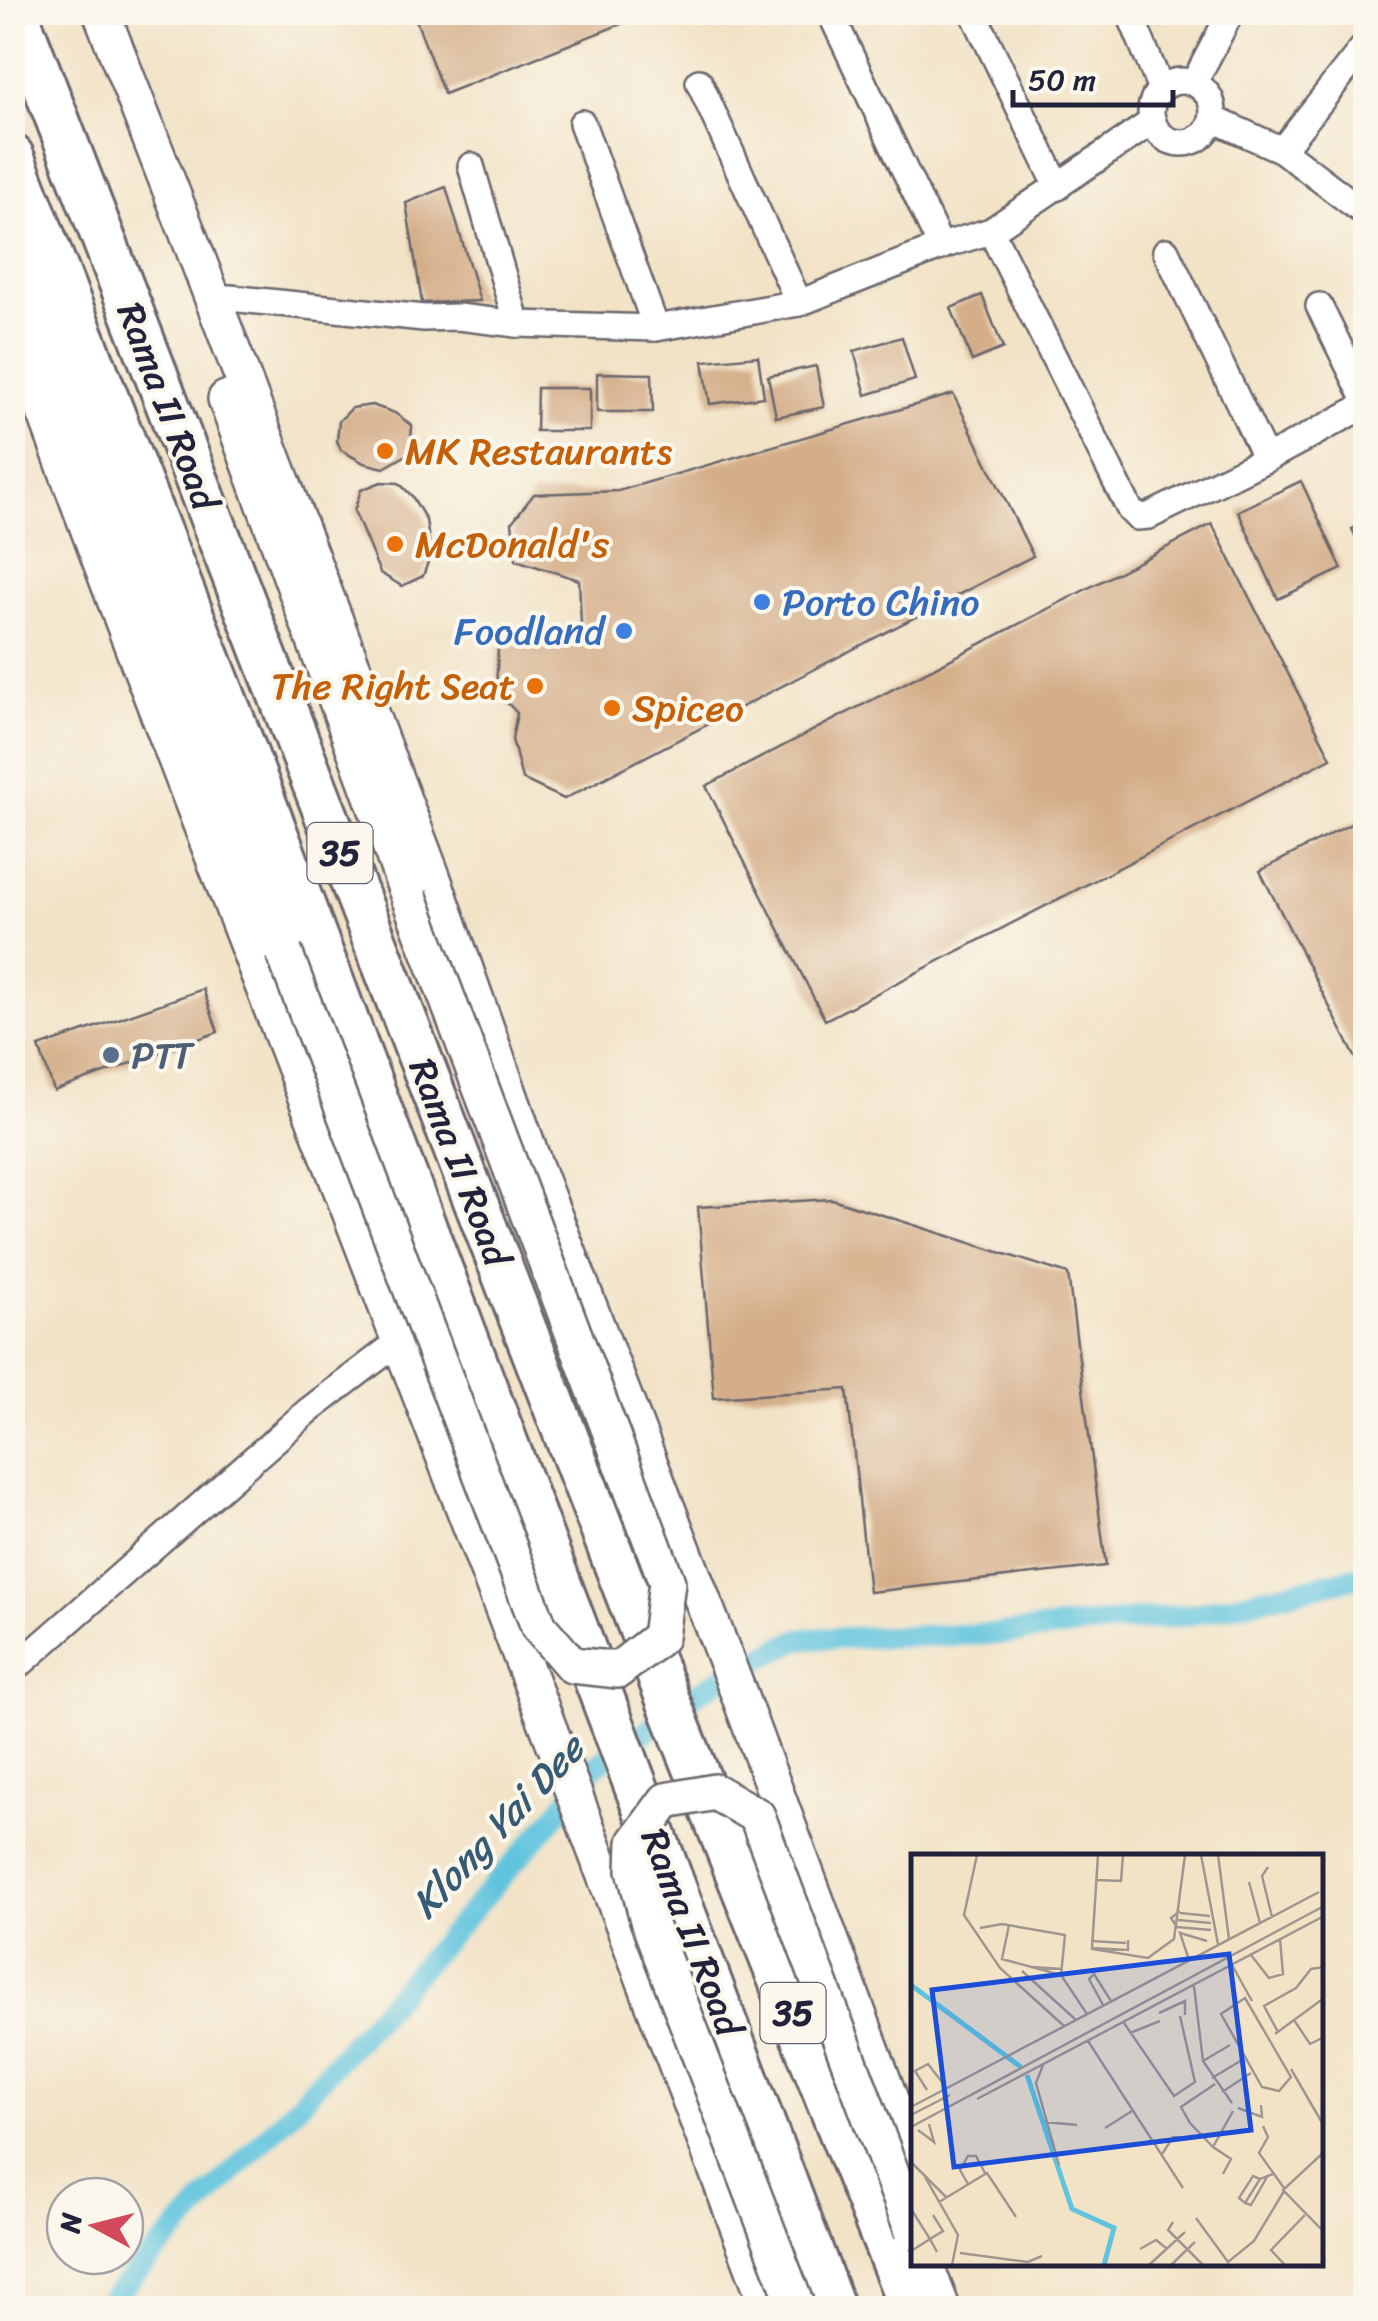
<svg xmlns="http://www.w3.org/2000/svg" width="1378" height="2321" viewBox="0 0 1378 2321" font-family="Sriracha,sans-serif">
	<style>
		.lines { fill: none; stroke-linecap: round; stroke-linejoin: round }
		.canal { stroke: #60c4de; stroke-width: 22 }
		.building { fill: #d4ae89 }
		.minor-casing { stroke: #6b666c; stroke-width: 30 }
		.secondary-casing { stroke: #6b666c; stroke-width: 40 }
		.trunk-casing { stroke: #6b666c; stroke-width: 48 }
		.minor { stroke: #fff; stroke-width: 25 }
		.secondary { stroke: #fff; stroke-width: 35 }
		.trunk { stroke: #fff; stroke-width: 42 }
		.secondary-bridge-casing { stroke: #6b666c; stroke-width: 40; stroke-linecap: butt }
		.secondary-bridge { stroke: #fff; stroke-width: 35 }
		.food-dot { fill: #e8710a; stroke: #fbf7ec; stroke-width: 4 }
		.shop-dot { fill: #3f7fe0; stroke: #fbf7ec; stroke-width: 4 }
		.service-dot { fill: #5c6f8a; stroke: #fbf7ec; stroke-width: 4 }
		.labels { text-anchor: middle; stroke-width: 8; stroke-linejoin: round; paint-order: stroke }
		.shield { fill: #fbf7ec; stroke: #636270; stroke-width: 2.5 }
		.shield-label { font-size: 35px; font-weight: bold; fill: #22223b }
		.street-label { font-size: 38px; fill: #22223b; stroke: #fbf7ec }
		.food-label { font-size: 38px; fill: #c56008; stroke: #fbf7ec; text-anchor: start }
		.shop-label { font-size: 38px; fill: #366cbe; stroke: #fbf7ec; text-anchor: start }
		.service-label { font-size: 38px; fill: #4e5e75; stroke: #fbf7ec; text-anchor: start }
		.water-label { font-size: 40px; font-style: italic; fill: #385b74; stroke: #fbf7ec }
		.inset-river { fill: none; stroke: #60c4de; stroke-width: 5 }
		.inset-road { fill: none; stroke: #9f968f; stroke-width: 2.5 }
		.view { fill: #1d4ed8; fill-opacity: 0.15; stroke: #1d4ed8; stroke-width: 5 }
		.inset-edge { fill: none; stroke: #22223b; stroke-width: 5 }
	</style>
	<rect width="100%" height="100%" fill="#fbf7ec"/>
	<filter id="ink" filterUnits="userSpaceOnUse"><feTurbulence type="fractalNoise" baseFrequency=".01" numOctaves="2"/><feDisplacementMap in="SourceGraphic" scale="20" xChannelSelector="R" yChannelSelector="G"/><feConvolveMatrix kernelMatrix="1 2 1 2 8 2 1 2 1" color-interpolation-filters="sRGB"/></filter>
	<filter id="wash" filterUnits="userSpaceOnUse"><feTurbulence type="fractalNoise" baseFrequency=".0048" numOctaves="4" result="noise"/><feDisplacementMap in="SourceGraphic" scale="40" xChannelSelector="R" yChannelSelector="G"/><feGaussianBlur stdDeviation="2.25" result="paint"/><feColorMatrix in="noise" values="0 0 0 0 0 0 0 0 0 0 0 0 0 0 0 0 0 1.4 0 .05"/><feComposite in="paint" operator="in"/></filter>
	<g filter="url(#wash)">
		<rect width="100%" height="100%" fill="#f2e3c7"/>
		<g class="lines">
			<path class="canal" d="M102,2308L303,2099L555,1817L594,1766L659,1723L677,1706L720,1679L799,1639L999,1634L1188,1615L1366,1575"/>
		</g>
		<g id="blocks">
			<g class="building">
				<path d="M413,12H649V13L444,94Z"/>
				<path d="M446,187L480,301L422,303L406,203Z"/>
				<path d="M982,295L1003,348L972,361L951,308Z"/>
				<path d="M902,337L915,380L866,395L854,351Z"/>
				<path d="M758,356L764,397L710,404L703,361Z"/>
				<path d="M816,366L824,407L776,417L768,376Z"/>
				<path d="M597,373L652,374L653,412H597Z"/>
				<path d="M537,388H590V431H536Z"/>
				<path d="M953,394L1033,556L564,799L522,779L512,739L517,713L496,691L498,649L581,624L579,580L516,560L512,522L534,494L618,491Z"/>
				<path d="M372,405L395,413L412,426L410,453L384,468L364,463L341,450L337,441L339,421L352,408Z"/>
				<path d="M1301,481L1342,569L1278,599L1238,511Z"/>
				<path d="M381,482L399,483L412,496L426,520L431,554L423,576L402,586L380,573L354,511L361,490Z"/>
				<path d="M1366,522V558L1352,529Z"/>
				<path d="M1212,524L1331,758L825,1020L706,786Z"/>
				<path d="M1366,816V1078L1260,871Z"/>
				<path d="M203,989L218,1032L54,1091L39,1047Z"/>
				<path d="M832,1199L1068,1274L1106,1566L869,1592L847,1389L714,1398L698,1207Z"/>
			</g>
		</g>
	</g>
	<g filter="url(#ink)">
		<use href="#blocks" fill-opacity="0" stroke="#6b666c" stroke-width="2.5"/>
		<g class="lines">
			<defs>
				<g id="minor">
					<path d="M830,12L941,247"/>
					<path d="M973,12L1058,187"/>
					<path d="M1129,12L1161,89"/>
					<circle cx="1182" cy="112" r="31"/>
					<path d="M699,82L799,303"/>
					<path d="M1194,83L1231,12"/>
					<path d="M1213,119L1282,150L1366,214"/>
					<path d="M582,123L656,328"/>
					<path d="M1282,150L1366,44"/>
					<path d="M471,166L517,324"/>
					<path d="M991,231L1130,510L1137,517L1149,516L1266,459L1366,405"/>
					<path d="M1166,251L1266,459"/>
					<path d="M212,298H230L424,318L458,317L517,324L656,328L799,303L948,244L991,231L1153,121"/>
					<path d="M1319,306L1366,401"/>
					<path d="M12,1671L308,1411L401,1340"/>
				</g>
				<g id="secondary">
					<path d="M101,12L195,252L432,876L535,1167L737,1689L913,2161"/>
					<path d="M12,247L284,952"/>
					<path d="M12,324L127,632L569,1781L769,2308"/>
					<path d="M226,399L409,897"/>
					<path d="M925,2264L942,2308"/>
				</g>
				<g id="trunk">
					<path d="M16,12L675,1718L911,2308"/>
					<path d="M12,156L242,743L833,2308"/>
				</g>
			</defs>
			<use href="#minor" class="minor-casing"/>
			<use href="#secondary" class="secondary-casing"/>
			<use href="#trunk" class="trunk-casing"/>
			<use href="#minor" class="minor"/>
			<use href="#secondary" class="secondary"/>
			<use href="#trunk" class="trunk"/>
			<defs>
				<g id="secondary-bridge">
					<path d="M284,952L539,1627L572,1665L618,1670L660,1637L667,1582L409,897"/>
					<path d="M797,2308L648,1920L635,1870L636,1842L666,1801L715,1792L757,1816L913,2231"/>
				</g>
			</defs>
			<use href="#secondary-bridge" class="secondary-bridge-casing"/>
			<use href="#secondary-bridge" class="secondary-bridge"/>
		</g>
	</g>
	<g class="food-dot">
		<circle cx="385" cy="451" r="10"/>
		<circle cx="395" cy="544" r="10"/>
		<circle cx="535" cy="686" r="10"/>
		<circle cx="612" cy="708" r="10"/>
	</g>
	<g class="shop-dot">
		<circle cx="762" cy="602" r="10"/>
		<circle cx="624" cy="631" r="10"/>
	</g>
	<circle class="service-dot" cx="111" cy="1055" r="10"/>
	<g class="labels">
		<g class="shield">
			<rect x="307.5" y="823" width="65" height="60" rx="8"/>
			<rect x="760.5" y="1983" width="65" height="60" rx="8"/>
		</g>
		<g class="shield-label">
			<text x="340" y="865">35</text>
			<text x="793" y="2025">35</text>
		</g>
		<g class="street-label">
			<text transform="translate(168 406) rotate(69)" y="13">Rama II Road</text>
			<text transform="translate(460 1162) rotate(69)" y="13">Rama II Road</text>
			<text transform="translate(692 1932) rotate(69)" y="13">Rama II Road</text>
		</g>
		<g class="food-label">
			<text x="405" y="464">MK Restaurants</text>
			<text x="415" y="557">McDonald's</text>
			<text x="515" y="699" text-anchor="end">The Right Seat</text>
			<text x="632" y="721">Spiceo</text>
		</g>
		<g class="shop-label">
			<text x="782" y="615">Porto Chino</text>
			<text x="604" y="644" text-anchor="end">Foodland</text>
		</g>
		<g class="service-label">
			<text x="131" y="1068">PTT</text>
		</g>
		<g class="water-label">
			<text transform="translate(497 1826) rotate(-47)" y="14">Klong Yai Dee</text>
		</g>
	</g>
	<g transform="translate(911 1854)">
		<rect width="412" height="412" fill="#f2e3c7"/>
		<path class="inset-river" d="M0,131L110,213M116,221L161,355L203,374L193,411"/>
		<path class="inset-road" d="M66,1L53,61L89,114L153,172M187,1L181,95L237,104L263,85L274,1M290,1L307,90M307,1L318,85M357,13L351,22L361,63M185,26L210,27L212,1M338,28L349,69M269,57L260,64L266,73L300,76M269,59L299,62M267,66L300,69M98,71L91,105L150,121L176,160M69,74L91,70L154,81L150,121M180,87L215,89M181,94L217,96V86M340,101L358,124L372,120L369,85M278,106L269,79L296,87M321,111L341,147M121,113L151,115M111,117L165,166M283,132L292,207L321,249M334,144L380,223L368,237L351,233L310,160ZM192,151L178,125L183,120L200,147M248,159L274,147V161M383,166L399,190L413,183M213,169L263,242L284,228L269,162M367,178L353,152L385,134L400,115L413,113M219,179L249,167M364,180L413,144M177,187L272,334M292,207L319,191M132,211L125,229L148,311M380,215L413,272M301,224L331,206M304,230L270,253L279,269L302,293L322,257M16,236L4,217L17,210L31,228M311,238L340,219M66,245L413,62M0,253L408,38M327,254L351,263L350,251M0,261L39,241M134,268L166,271M352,272L357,283L348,299L373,334M0,273L413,52M194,274L221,257M7,276L23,288L18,270M302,293L320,305L312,320M413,298L372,336L413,378M251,300L262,283L281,284M0,308L35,343M14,323L47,381L41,411M57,330L49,316L57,302H65L74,319M28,348L76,319L105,363M334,349L349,325L362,320M334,349L328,344L342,322L349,325M334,349L340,351L356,323M0,355L19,385L0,397M22,361L32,377L19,385L26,398M285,364L317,408L343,387L373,337M262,368L257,376L292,411M229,395L245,386L255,394M49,399L117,408L131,402M238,411L274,378M260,411L284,388M374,411L360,396L394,361"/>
		<path class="view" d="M318,100L340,276L43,313L21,136Z"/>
		<rect width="412" height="412" class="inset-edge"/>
	</g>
	<rect width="1378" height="2321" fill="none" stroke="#fbf7ec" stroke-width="50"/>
	<g transform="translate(95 2226) rotate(277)"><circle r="48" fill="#fbf7ec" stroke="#a4a2a5" stroke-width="2.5"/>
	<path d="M0-8L18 38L0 25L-18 38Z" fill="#d1495b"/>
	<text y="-15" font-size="28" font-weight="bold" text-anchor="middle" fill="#22223b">N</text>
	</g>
	<path d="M1013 90v15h160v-15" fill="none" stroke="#22223b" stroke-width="5"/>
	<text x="1028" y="90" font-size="30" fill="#22223b" stroke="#fbf7ec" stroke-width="8" paint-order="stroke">50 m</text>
</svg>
